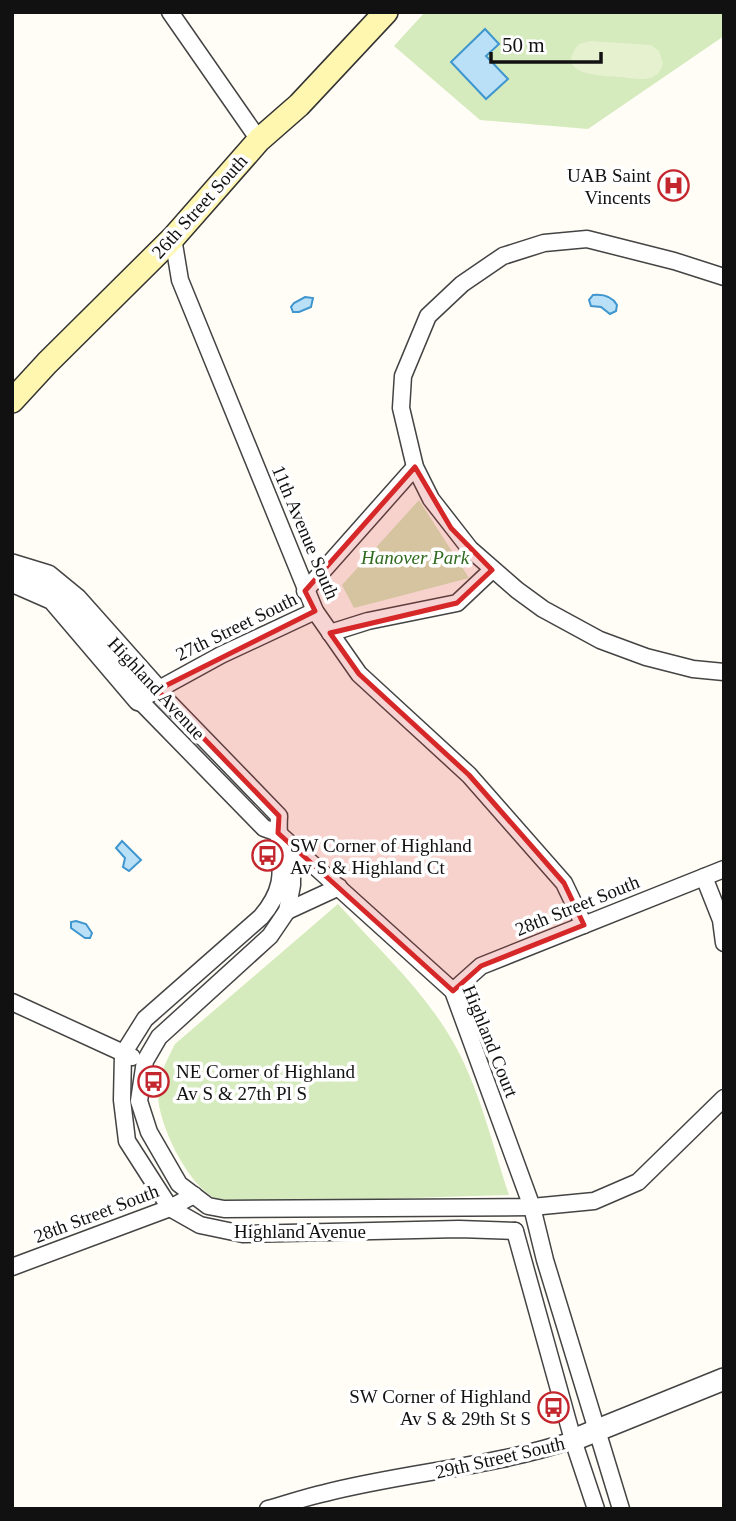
<svg xmlns="http://www.w3.org/2000/svg" width="736" height="1521" viewBox="0 0 736 1521" font-family="Georgia,serif">
	<style>
		.green { fill: #d5ebbd }
		.pitch { fill: #e6f2cf }
		.water { fill: #b9e0f7; stroke: #3f96cf; stroke-width: 2 }
		.lines { fill: none; stroke-linecap: round; stroke-linejoin: round }
		.minor-casing { stroke: #444; stroke-width: 19 }
		.tertiary-casing { stroke: #444; stroke-width: 24 }
		.secondary-casing { stroke: #333; stroke-width: 26 }
		.minor { stroke: #fff; stroke-width: 16 }
		.tertiary { stroke: #fff; stroke-width: 21 }
		.secondary { stroke: #fff6b0; stroke-width: 23 }
		.marked { fill: #d62828; fill-opacity: 0.2; stroke: #d62828; stroke-width: 5; stroke-linejoin: round }
		.labels { text-anchor: middle; stroke-width: 7; stroke-linejoin: round; paint-order: stroke }
		.poi-label { font-size: 19px; fill: #111; stroke: #fff; text-anchor: end }
		.street-label { font-size: 19px; fill: #111; stroke: #fff }
		.park-label { font-size: 19px; font-style: italic; fill: #2f6b1f; stroke: #fff }
	</style>
	<rect width="100%" height="100%" fill="#fffdf5"/>
	<g class="green">
		<path d="M425,12H724V36L588,129L480,120L394,46Z"/>
		<path d="M419,500L469,578L354,608L342,585Z"/>
		<path d="M338,904C379,950 428,994 457,1049C481,1094 493,1147 509,1195L243,1203C233,1201 218,1201 211,1196C186,1180 159,1125 158,1096C157,1078 167,1060 175,1044Z"/>
	</g>
	<path class="pitch" d="M590,41L651,45L659,51L663,64C661,69 659,74 653,77C644,81 630,78 620,77C602,76 552,75 579,44Z"/>
	<g class="water">
		<path d="M485,29L499,44L486,56L508,79L486,99L451,62Z"/>
		<path d="M593,295C603,294 612,296 617,305L616,311L610,314L601,307L591,306L589,300Z"/>
		<path d="M305,297L313,298L311,307L299,312H293L291,307L294,303Z"/>
		<path d="M122,841L141,860L129,871L123,867L125,858L116,848Z"/>
		<path d="M76,921L86,924L92,933L90,938H85L71,928V922Z"/>
	</g>
	<g class="lines">
		<defs>
			<g id="minor">
				<path d="M170,12L259,140"/>
				<path d="M173,238L180,280L315,611L359,674L469,775L564,883L584,925"/>
				<path d="M724,277L674,261L587,239L544,243L503,256L462,284L428,316L403,376L401,408L415,467L431,499L470,549L517,590L543,609L600,640L646,657L693,669L724,672"/>
				<path d="M305,591L415,467"/>
				<path d="M315,611L221,655L139,700L264,828L278,833L453,991L532,1207L545,1260L621,1509"/>
				<path d="M330,633L368,621L457,603L492,570"/>
				<path d="M157,690L279,816C276,859 293,880 261,917L145,1019L123,1054L122,1100L127,1141L170,1208L200,1225L243,1234L459,1229L515,1231"/>
				<path d="M280,837L292,867V885L287,911L270,936L159,1037L145,1061L139,1101L149,1132L179,1184L208,1206L224,1209L532,1207L594,1201L638,1182L724,1098"/>
				<path d="M704,877L721,920L724,943"/>
				<path d="M287,911L339,887"/>
				<path d="M453,991L481,966L724,869"/>
				<path d="M12,1002L132,1057"/>
				<path d="M515,1231L573,1440L596,1509"/>
				<path d="M12,1267L170,1208L194,1195"/>
				<path d="M268,1509C287,1504 306,1497 325,1493C407,1472 493,1467 573,1440"/>
			</g>
			<g id="tertiary">
				<path d="M12,565L48,576L76,599L157,690"/>
				<path d="M12,581L53,599L139,700"/>
				<path d="M573,1440L724,1379"/>
			</g>
			<path id="secondary" d="M12,401L47,363L173,238L259,140L299,105L386,12"/>
		</defs>
		<use href="#minor" class="minor-casing"/>
		<use href="#tertiary" class="tertiary-casing"/>
		<use href="#secondary" class="secondary-casing"/>
		<use href="#minor" class="minor"/>
		<use href="#tertiary" class="tertiary"/>
		<use href="#secondary" class="secondary"/>
	</g>
	<path class="marked" d="M415,467L451,528L492,570L457,603L330,633L359,674L469,775L564,883L584,925L481,966L453,991L278,833L279,816L157,690L315,611L305,591Z"/>
	<defs>
		<symbol id="hospital-ring" viewBox="-11 -11 22 22"><circle r="9.5" fill="#fff" stroke="#c4262e" stroke-width="1.5"/><path d="M-5-5h3v3.5h4V-5h3V5h-3V1.5h-4V5h-3Z" fill="#c4262e"/></symbol>
		<symbol id="bus-ring" viewBox="-11 -11 22 22"><circle r="9.5" fill="#fff" stroke="#c4262e" stroke-width="1.5"/><path d="M-5-6H5V4H4V6H2V4H-2V6H-4V4H-5ZM-3.5-4V0h7V-4ZM-3.5 1.2v1.5H-2V1.2ZM2 1.2v1.5H3.5V1.2Z" fill="#c4262e"/></symbol>
	</defs>
	<g fill-rule="evenodd">
		<use href="#hospital-ring" x="656" y="168" width="35" height="35"/>
		<use href="#bus-ring" x="250" y="838" width="35" height="35"/>
		<use href="#bus-ring" x="136" y="1064" width="35" height="35"/>
		<use href="#bus-ring" x="536" y="1390" width="35" height="35"/>
	</g>
	<g class="labels">
		<g class="poi-label">
			<text x="651" y="182">UAB Saint<tspan x="651" dy="22">Vincents</tspan></text>
			<text x="290" y="852" text-anchor="start">SW Corner of Highland<tspan x="290" dy="22">Av S &amp; Highland Ct</tspan></text>
			<text x="176" y="1078" text-anchor="start">NE Corner of Highland<tspan x="176" dy="22">Av S &amp; 27th Pl S</tspan></text>
			<text x="531" y="1403">SW Corner of Highland<tspan x="531" dy="22">Av S &amp; 29th St S</tspan></text>
		</g>
		<g class="street-label">
			<text transform="translate(199 206) rotate(-48)" y="7">26th Street South</text>
			<text transform="translate(306 532) rotate(67)" y="7">11th Avenue South</text>
			<text transform="translate(236 626) rotate(-26)" y="7">27th Street South</text>
			<text transform="translate(157 688) rotate(47)" y="7">Highland Avenue</text>
			<text transform="translate(577 905) rotate(-22)" y="7">28th Street South</text>
			<text transform="translate(491 1041) rotate(68)" y="7">Highland Court</text>
			<text transform="translate(96 1213) rotate(-21)" y="7">28th Street South</text>
			<text x="300" y="1238">Highland Avenue</text>
			<text transform="translate(500 1457) rotate(-13)" y="7">29th Street South</text>
		</g>
		<g class="park-label">
			<text x="415" y="564">Hanover Park</text>
		</g>
	</g>
	<rect width="736" height="1521" fill="none" stroke="#111111" stroke-width="28"/>
	<path d="M491 52v10h110v-10" fill="none" stroke="#111111" stroke-width="3.5"/>
	<text x="502" y="52" font-size="21" fill="#111111" stroke="#ffffff" stroke-width="5" paint-order="stroke">50 m</text>
</svg>
